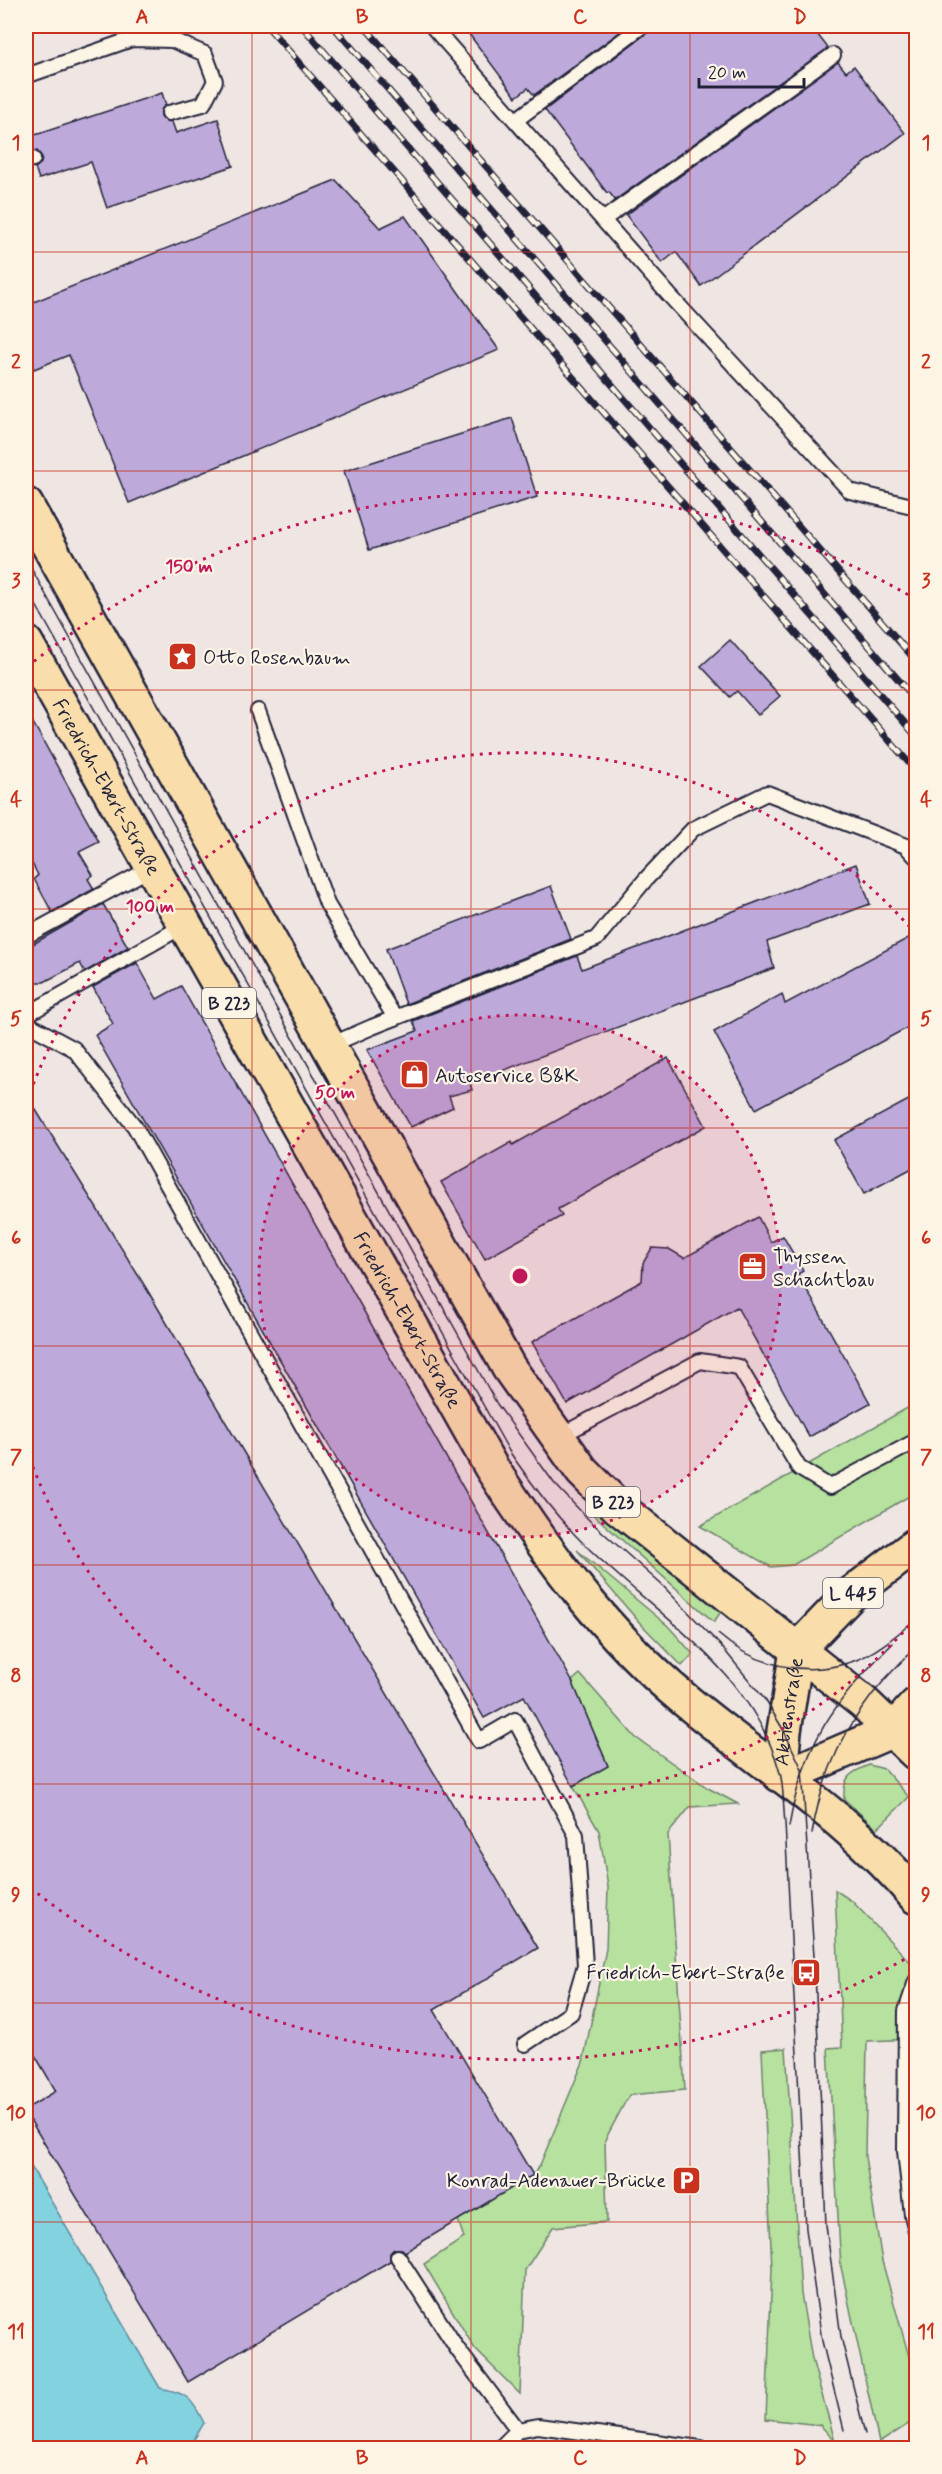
<svg xmlns="http://www.w3.org/2000/svg" width="942" height="2474" viewBox="0 0 942 2474" font-family="Mynerve,sans-serif">
	<style>
		.green { fill: #b7e19e; stroke: #6c826c; stroke-width: 1.5 }
		.water { fill: #82d2df; stroke: #5c8c9d; stroke-width: 1.5 }
		.building { fill: #bdaada; stroke: #22223b; stroke-width: 1.5 }
		.lines { fill: none; stroke-linecap: round; stroke-linejoin: round }
		.service-casing { stroke: #22223b; stroke-width: 18 }
		.primary-casing { stroke: #22223b; stroke-width: 38 }
		.service { stroke: #fcf5e5; stroke-width: 14 }
		.primary { stroke: #f9deab; stroke-width: 33 }
		.tram { stroke: #22223b; stroke-width: 1.5 }
		.rail-casing { stroke: #22223b; stroke-width: 7 }
		.rail { stroke: #fcf5e5; stroke-width: 4.5; stroke-dasharray: 14; stroke-linecap: butt }
		.grid { fill: none; stroke: #c8321e; stroke-width: 1.5; stroke-opacity: 0.55 }
		.ring { fill: none; stroke: #c2185b; stroke-width: 3; stroke-dasharray: 3 6 }
		.labels { text-anchor: middle; stroke-width: 4.5; stroke-linejoin: round; paint-order: stroke }
		.shield { fill: #fcf5e5; stroke: #63616e; stroke-width: 1.5 }
		.shield-label { font-size: 18px; font-weight: bold; fill: #22223b }
		.poi-label { font-size: 20px; fill: #22223b; stroke: #fcf5e5; text-anchor: start }
		.street-label { font-size: 20px; fill: #22223b; stroke: #fcf5e5 }
		.centre { fill: #c2185b; stroke: #fcf5e5; stroke-width: 3 }
		.ring-label { font-size: 18px; text-anchor: middle; font-weight: bold; fill: #c2185b; stroke: #fcf5e5; stroke-width: 4.5; stroke-linejoin: round; paint-order: stroke }
		.neatline { fill: none; stroke: #c8321e; stroke-width: 2 }
		.grid-label { font-size: 20px; text-anchor: middle; font-weight: bold; fill: #c8321e }
	</style>
	<rect width="100%" height="100%" fill="#efe6e3"/>
	<filter id="ink" filterUnits="userSpaceOnUse"><feTurbulence type="fractalNoise" baseFrequency=".0167" numOctaves="2"/><feDisplacementMap in="SourceGraphic" scale="12" xChannelSelector="R" yChannelSelector="G"/><feConvolveMatrix kernelMatrix="1 2 1 2 8 2 1 2 1" color-interpolation-filters="sRGB"/></filter>
	<g filter="url(#ink)">
		<g class="green">
			<path d="M916,1403V1492L793,1565L771,1567L700,1526Z"/>
			<path d="M593,1506L722,1610L714,1622L594,1515Z"/>
			<path d="M577,1550L668,1626L693,1654L682,1666L640,1623Z"/>
			<path d="M580,1674L635,1737L708,1788L738,1804L690,1807L668,1834L685,2090L629,2095L605,2140L607,2222L553,2227L525,2270L520,2394L475,2349L424,2264L464,2238L458,2220L533,2175L540,2165L583,2062L606,1949L608,1887L599,1831L573,1786L608,1766L572,1681Z"/>
			<path d="M869,1765L884,1769L909,1797L877,1829L844,1799C843,1777 849,1773 869,1765Z"/>
			<path d="M835,1890L852,1901L916,1968V2039L867,2041L865,2157L882,2261L916,2381V2419L879,2443L841,2267L828,2048L842,2047Z"/>
			<path d="M786,2048L801,2293L812,2359L835,2441L820,2425L766,2419L772,2269L762,2050Z"/>
		</g>
		<path class="water" d="M26,2158L160,2388C187,2393 192,2398 204,2423L193,2441L197,2448H26Z"/>
		<g class="building">
			<path d="M463,26H628L534,95L528,88L516,97Z"/>
			<path d="M651,26H811L828,48L615,200L609,192L607,193L545,110L647,33Z"/>
			<path d="M838,62L846,72L854,66L905,133L701,286L676,252L662,263L626,215Z"/>
			<path d="M162,93L166,105L161,110V116L166,121L172,122L176,133L218,119L233,166L107,208L91,162L39,179L35,168L41,163L42,157L37,151L30,150L26,138Z"/>
			<path d="M336,180L380,228L405,216L499,350L129,503L69,355L34,369L26,354V305Z"/>
			<path d="M512,418L537,497L369,550L344,471Z"/>
			<path d="M730,640L780,696L758,715L737,691L730,697L701,666Z"/>
			<path d="M26,710L99,842L79,852L93,875L88,879L94,889L52,912L34,879L38,875L26,852Z"/>
			<path d="M856,864L870,904L767,942L774,968L470,1083L472,1090L449,1096L453,1107L411,1127L367,1050L417,1031L413,1021L577,956L582,969Z"/>
			<path d="M551,886L571,939L406,1004L386,949Z"/>
			<path d="M103,904L128,947L85,972L80,963L44,982H26V948Z"/>
			<path d="M916,934V1023L756,1109L714,1032L782,994L785,1004Z"/>
			<path d="M137,963L157,999L181,986L572,1681L608,1766L573,1786L524,1696L484,1718L95,1035L113,1024L93,987Z"/>
			<path d="M668,1058L706,1126L558,1209L562,1216L485,1259L441,1182L512,1142L513,1145Z"/>
			<path d="M26,1094L146,1288L538,1948L434,2010L533,2175L405,2252L402,2249H394L390,2253V2261L188,2382L26,2113V2109L56,2091L26,2040Z"/>
			<path d="M916,1096V1166L864,1194L834,1140Z"/>
			<path d="M758,1217L771,1242L783,1236L803,1271L798,1274L870,1403L809,1437L737,1307L567,1404L532,1342L642,1281L643,1263L652,1248L669,1249L684,1258Z"/>
		</g>
		<g class="lines">
			<defs>
				<g id="service">
					<path d="M432,26L670,296L850,491L916,507"/>
					<path d="M26,76L132,39L172,40L205,54L215,81L203,104L169,113"/>
					<path d="M516,120L642,26"/>
					<path d="M26,160L33,159"/>
					<path d="M604,219L833,55"/>
					<path d="M258,711L327,904L395,1018"/>
					<path d="M26,936L151,868"/>
					<path d="M26,1015L185,925"/>
					<path d="M26,1023L74,1049L135,1127L479,1741L515,1720L576,1835L585,1965L571,2013L525,2044"/>
					<path d="M328,1046L372,1027L596,939L646,879L693,829L767,793L906,846L916,857"/>
					<path d="M558,1437L700,1361L739,1367L799,1468L830,1487L916,1441"/>
					<path d="M916,1981L906,2011L905,2151L912,2215L916,2231"/>
					<path d="M398,2257L458,2350L518,2430"/>
					<path d="M500,2448L518,2430L538,2426L700,2448"/>
				</g>
				<g id="primary">
					<path d="M26,505L509,1368L582,1471L618,1507L864,1703L916,1753"/>
					<path id="s1" d="M26,643L491,1467C546,1552 606,1635 685,1700C762,1764 851,1819 916,1897"/>
					<path id="s2" d="M780,1775L784,1731L797,1650L850,1595L916,1545"/>
					<path d="M780,1775L802,1769L893,1730L916,1705"/>
				</g>
			</defs>
			<use href="#service" class="service-casing"/>
			<use href="#primary" class="primary-casing"/>
			<use href="#service" class="service"/>
			<use href="#primary" class="primary"/>
			<g class="tram">
				<path d="M26,559L497,1404L554,1483L589,1520L663,1586L721,1646L766,1701L784,1731L802,1769L815,1972L826,2225L841,2337L865,2434"/>
				<path d="M26,587L509,1451C531,1483 553,1513 580,1540C652,1613 752,1668 780,1773C784,1788 783,1806 785,1823L806,2229L822,2341L844,2430"/>
				<path d="M718,1634C754,1666 805,1677 851,1662C875,1654 898,1634 916,1619"/>
				<path d="M789,1827C803,1744 834,1701 893,1643"/>
				<path d="M812,1834C822,1773 845,1724 887,1677C897,1667 906,1656 916,1647"/>
			</g>
			<defs>
				<g id="rail">
					<path d="M267,26L916,771"/>
					<path d="M302,26L916,736"/>
					<path d="M333,26L916,700"/>
					<path d="M364,26L916,661"/>
				</g>
			</defs>
			<use href="#rail" class="rail-casing"/>
			<use href="#rail" class="rail"/>
		</g>
	</g>
	<path class="grid" d="M252,26V2448M471,26V2448M690,26V2448M26,252H916M26,471H916M26,690H916M26,909H916M26,1128H916M26,1346H916M26,1565H916M26,1784H916M26,2003H916M26,2222H916"/>
	<circle cx="520" cy="1276" r="261" fill="#c2185b" fill-opacity=".12"/>
	<g class="ring">
		<circle cx="520" cy="1276" r="261"/>
		<path d="M915 1619A523 523 0 0 1 27 1451M27 1101A523 523 0 0 1 915 933"/>
		<path d="M912 1955A784 784 0 0 1 27 1885M27 667A784 784 0 0 1 912 597"/>
	</g>
	<defs>
		<symbol id="sight-square" viewBox="-11 -11 22 22"><rect x="-9" y="-9" width="18" height="18" rx="4" fill="#c8321e" stroke="#fcf5e5"/><path d="M0-6L1.8-2.2L6-1.7L2.9 1.2L3.7 5.4L0 3.3L-3.7 5.4L-2.9 1.2L-6-1.7L-1.8-2.2Z" fill="#fff"/></symbol>
		<symbol id="shop-square" viewBox="-11 -11 22 22"><rect x="-9" y="-9" width="18" height="18" rx="4" fill="#c8321e" stroke="#fcf5e5"/><path d="M-5-2.5h2.3a2.7 3.5 0 0 1 5.4 0H5L5.5 6h-11ZM-1.5-2.5h3a1.5 2.3 0 0 0-3 0Z" fill="#fff"/></symbol>
		<symbol id="office-square" viewBox="-11 -11 22 22"><rect x="-9" y="-9" width="18" height="18" rx="4" fill="#c8321e" stroke="#fcf5e5"/><path d="M-6-3h4V-5.5h4V-3h4V5H-6ZM-1-4.5V-3h2v-1.5ZM-6 0V1H6V0Z" fill="#fff"/></symbol>
		<symbol id="bus-square" viewBox="-11 -11 22 22"><rect x="-9" y="-9" width="18" height="18" rx="4" fill="#c8321e" stroke="#fcf5e5"/><path d="M-5-6H5V4H4V6H2V4H-2V6H-4V4H-5ZM-3.5-4V0h7V-4ZM-3.5 1.2v1.5H-2V1.2ZM2 1.2v1.5H3.5V1.2Z" fill="#fff"/></symbol>
		<symbol id="parking-square" viewBox="-11 -11 22 22"><rect x="-9" y="-9" width="18" height="18" rx="4" fill="#c8321e" stroke="#fcf5e5"/><path d="M-3.5-5.5H1a3.5 3.5 0 0 1 0 7H-1V5.5H-3.5ZM-1-3.4V-.6H.8a1.4 1.4 0 0 0 0-2.8Z" fill="#fff"/></symbol>
	</defs>
	<g fill-rule="evenodd">
		<use href="#sight-square" x="166" y="640" width="33" height="33"/>
		<use href="#shop-square" x="398" y="1058" width="33" height="33"/>
		<use href="#office-square" x="736" y="1250" width="33" height="33"/>
		<use href="#bus-square" x="790" y="1956" width="33" height="33"/>
		<use href="#parking-square" x="670" y="2164" width="33" height="33"/>
	</g>
	<g class="labels">
		<g class="shield">
			<rect x="202" y="988" width="54" height="30" rx="4.5"/>
			<rect x="586" y="1487" width="54" height="30" rx="4.5"/>
			<rect x="823" y="1578" width="60" height="30" rx="4.5"/>
		</g>
		<g class="shield-label">
			<text x="229" y="1009">B 223</text>
			<text x="613" y="1508">B 223</text>
			<text x="853" y="1599">L 445</text>
		</g>
		<g class="poi-label">
			<text x="203" y="664">Otto Rosenbaum</text>
			<text x="435" y="1082">Autoservice B&amp;K</text>
			<text x="773" y="1263">Thyssen<tspan x="773" dy="23">Schachtbau</tspan></text>
			<text x="785" y="1979" text-anchor="end">Friedrich-Ebert-Straße</text>
			<text x="666" y="2187" text-anchor="end">Konrad-Adenauer-Brücke</text>
		</g>
		<g class="street-label">
			<text dy="7" stroke="none"><textPath href="#s1" startOffset="165">Friedrich-Ebert-Straße</textPath></text>
			<text dy="7" stroke="none"><textPath href="#s1" startOffset="777">Friedrich-Ebert-Straße</textPath></text>
			<text dy="7" stroke="none"><textPath href="#s2" startOffset="64">Aktienstraße</textPath></text>
		</g>
	</g>
	<circle cx="520" cy="1276" r="9" class="centre"/>
	<g class="ring-label">
		<text x="189" y="572">150 m</text>
		<text x="150" y="912">100 m</text>
		<text x="335" y="1098">50 m</text>
	</g>
	<rect width="942" height="2474" fill="none" stroke="#fcf5e5" stroke-width="66"/>
	<path d="M699 78v9h105v-9" fill="none" stroke="#22223b" stroke-width="3"/>
	<text x="708" y="78" font-size="18" fill="#22223b" stroke="#fcf5e5" stroke-width="4.5" paint-order="stroke">20 m</text>
	<rect x="33" y="33" width="876" height="2408" class="neatline"/>
	<g class="grid-label">
		<text x="142" y="23">A</text>
		<text x="362" y="23">B</text>
		<text x="580" y="23">C</text>
		<text x="800" y="23">D</text>
		<text x="16" y="149">1</text>
		<text x="926" y="149">1</text>
		<text x="16" y="368">2</text>
		<text x="926" y="368">2</text>
		<text x="16" y="587">3</text>
		<text x="926" y="587">3</text>
		<text x="16" y="806">4</text>
		<text x="926" y="806">4</text>
		<text x="16" y="1025">5</text>
		<text x="926" y="1025">5</text>
		<text x="16" y="1244">6</text>
		<text x="926" y="1244">6</text>
		<text x="16" y="1463">7</text>
		<text x="926" y="1463">7</text>
		<text x="16" y="1682">8</text>
		<text x="926" y="1682">8</text>
		<text x="16" y="1901">9</text>
		<text x="926" y="1901">9</text>
		<text x="16" y="2119">10</text>
		<text x="926" y="2119">10</text>
		<text x="16" y="2338">11</text>
		<text x="926" y="2338">11</text>
		<text x="142" y="2464">A</text>
		<text x="362" y="2464">B</text>
		<text x="580" y="2464">C</text>
		<text x="800" y="2464">D</text>
	</g>
</svg>
